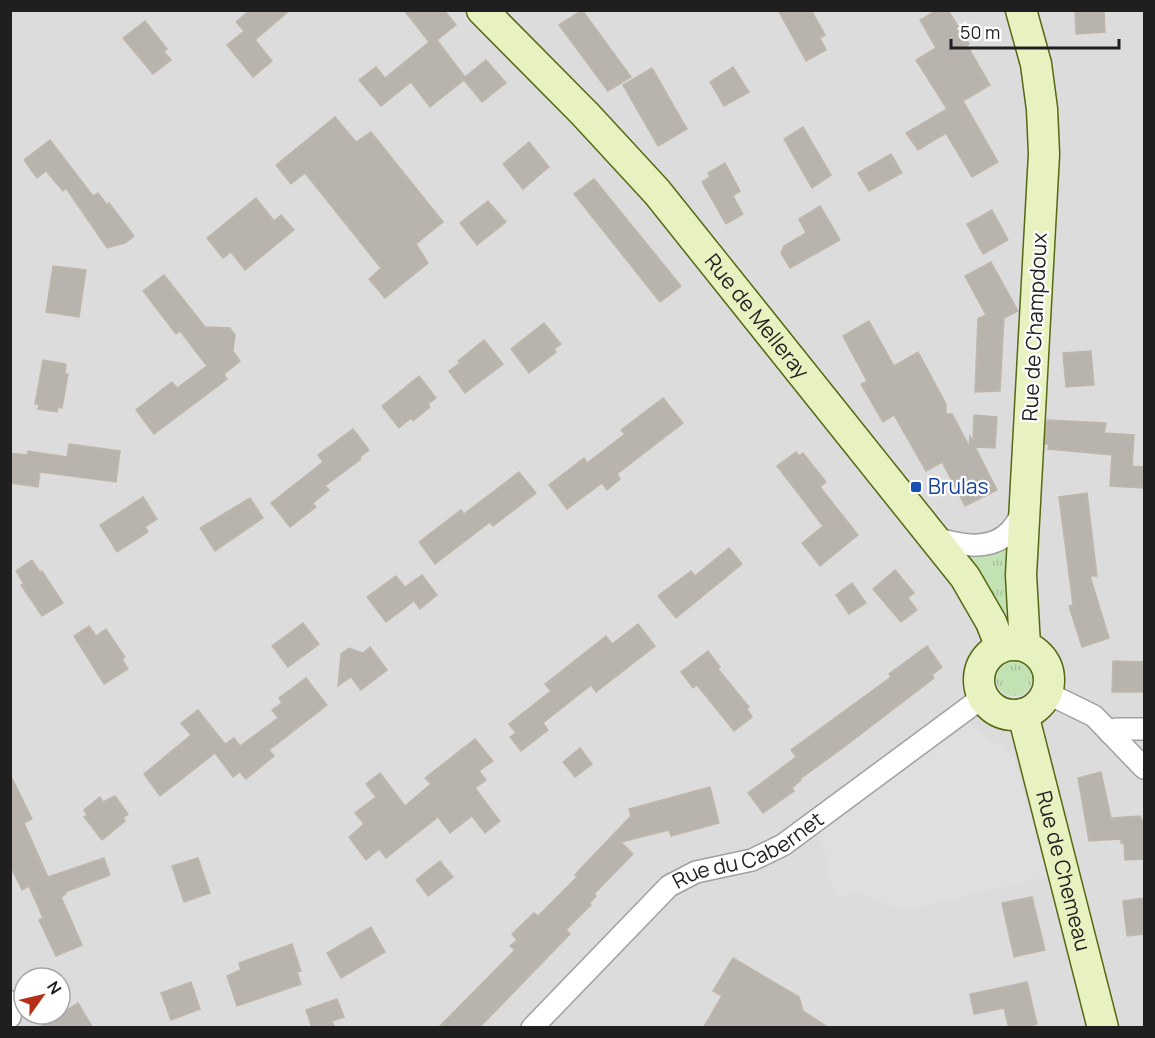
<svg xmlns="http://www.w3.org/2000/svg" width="1155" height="1038" viewBox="0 0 1155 1038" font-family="Manrope,sans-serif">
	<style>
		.residential { fill: #dddcdc; fill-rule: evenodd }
		.grass { fill: url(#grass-tufts) }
		.parking { fill: #dfdfdf }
		.building { fill: #b8b3ad; stroke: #bfb7ab; stroke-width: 1.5 }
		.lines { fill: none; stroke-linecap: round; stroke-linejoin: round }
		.street-casing { stroke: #a0a0a0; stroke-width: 24 }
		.secondary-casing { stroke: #536a12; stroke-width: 33 }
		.street { stroke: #fff; stroke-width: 21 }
		.secondary { stroke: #e8f2c1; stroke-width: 30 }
		.transit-dot { fill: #1a4fb4; stroke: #fff; stroke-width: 2 }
		.labels { text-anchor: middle; stroke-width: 4.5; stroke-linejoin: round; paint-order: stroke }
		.street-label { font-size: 21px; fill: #1f1f1f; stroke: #fff }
		.transit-label { font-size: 21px; fill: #164399; stroke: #fff; text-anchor: start }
	</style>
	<defs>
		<pattern id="grass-tufts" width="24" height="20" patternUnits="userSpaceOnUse" patternTransform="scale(1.5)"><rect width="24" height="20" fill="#c3e2b3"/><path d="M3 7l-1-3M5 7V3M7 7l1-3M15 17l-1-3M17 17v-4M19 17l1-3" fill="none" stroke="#a7c19a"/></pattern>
	</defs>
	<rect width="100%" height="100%" fill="#efede7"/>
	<path class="residential" d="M10,11H1144V1027H11ZM24,978H60V1014H24Z"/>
	<g class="grass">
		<path d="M1014,537L1017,611L997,610L964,551Z"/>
		<circle cx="1014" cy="678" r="18"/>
	</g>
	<path class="parking" d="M967,722L1014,757L1048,876L907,911L860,893L835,899L820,833Z"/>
	<g class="building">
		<path d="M250,10H290L255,40L272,61L253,77L227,45L244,31L236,22Z"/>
		<path d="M404,10H444L456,25L437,40L465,77L486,60L506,83L482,102L464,80L430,107L411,82L381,106L359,80L376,67L385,78L429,42Z"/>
		<path d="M582,10L631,77L608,91L559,25Z"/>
		<path d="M778,10H811L825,35L820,38L826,50L806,61Z"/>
		<path d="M937,10H948L969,44L967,45L990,85L963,101L998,162L972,177L946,133L918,150L906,133L947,109L916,60L936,48L920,20Z"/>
		<path d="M1075,10H1104L1105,32L1076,34Z"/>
		<path d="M145,21L167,49L164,52L171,60L153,74L123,38Z"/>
		<path d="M733,67L749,92L724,106L710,82Z"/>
		<path d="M652,68L687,129L658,146L623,85Z"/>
		<path d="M335,117L356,142L371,132L443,222L416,244L428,263L385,298L369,279L381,268L305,173L291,184L276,165Z"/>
		<path d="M803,127L831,175L812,188L784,139Z"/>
		<path d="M50,140L93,196L98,193L107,205L109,203L134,236L125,243L107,248L66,188L63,191L46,171L37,178L24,160Z"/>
		<path d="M529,142L549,167L523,189L503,164Z"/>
		<path d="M891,154L902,173L869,191L858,173Z"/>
		<path d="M725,163L740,191L733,196L743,214L726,224L702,182L710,177L708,173Z"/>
		<path d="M594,179L681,286L660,302L574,194Z"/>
		<path d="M256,198L274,221L281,215L294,230L245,270L231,252L223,258L207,238Z"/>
		<path d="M488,201L506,222L477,245L460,223Z"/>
		<path d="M820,206L840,240L790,268L781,253L784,246L806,233L799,219Z"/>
		<path d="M992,210L1008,240L983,254L967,224Z"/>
		<path d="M991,262L1018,311L1004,318L1000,391L975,392L978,319L986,315L965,276Z"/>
		<path d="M53,266L86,270L79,317L46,312Z"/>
		<path d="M164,275L206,328L208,327L230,328L235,335L233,351L240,361L224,374L227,379L154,434L136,410L172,382L177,388L207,366L180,331L176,334L143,291Z"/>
		<path d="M869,321L894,366L918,352L946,404V414H952L969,446L970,436L973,442L974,415L997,417L995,448L975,447L997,490L965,506L942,462L926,471L894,415L883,422L861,384L867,381L843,336Z"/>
		<path d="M544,323L561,344L554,349L556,352L529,373L511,349Z"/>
		<path d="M484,340L503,364L465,393L449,371L460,363L458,361Z"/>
		<path d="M1091,351L1094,385L1066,387L1063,353Z"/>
		<path d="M43,360L66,364L65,374H68L62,408L58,407L57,412L38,409L39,404H35Z"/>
		<path d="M419,376L436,398L428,404L430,407L413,421L411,418L399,428L382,406Z"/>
		<path d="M663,398L683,423L617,474L620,479L607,490L602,483L567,509L549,485L584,458L587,463L625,434L621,430Z"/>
		<path d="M1047,420L1106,423L1104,433L1134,435L1132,466L1144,467V488L1110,486L1112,455L1048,449L1049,444H1045Z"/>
		<path d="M353,429L369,450L360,457L361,459L325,486L329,490L313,503L316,507L290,527L271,503L323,462L318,455Z"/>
		<path d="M69,444L120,451L116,482L40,472L38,487L10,483V453L27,455L28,451L67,457Z"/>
		<path d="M796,452L799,456L803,453L826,482L820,487L858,535L820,566L802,543L823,526L777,466Z"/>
		<path d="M519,472L536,493L493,526L490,522L435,564L419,542L461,510L464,514Z"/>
		<path d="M1087,493L1097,576H1090L1109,638L1082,647L1069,606L1073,605L1059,497Z"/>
		<path d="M143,497L157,519L145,527L148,532L117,552L100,525Z"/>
		<path d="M250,498L263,518L215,551L200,528Z"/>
		<path d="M729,548L742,564L676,618L658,596L691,571L695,576Z"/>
		<path d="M32,560L40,572L42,571L63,603L42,616L21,585L24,584L16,571Z"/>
		<path d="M895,570L914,593L908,598L917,610L901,622L873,589Z"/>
		<path d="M422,575L437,595L420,609L414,601L386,622L367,597L396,576L405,587Z"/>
		<path d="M852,583L866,603L849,614L836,595Z"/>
		<path d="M303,623L319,644L288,667L272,646Z"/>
		<path d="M638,624L655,646L596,692L591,685L543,723L548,730L521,751L510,737L516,733L509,724L551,691L545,684L606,636L612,644Z"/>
		<path d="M89,626L96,636L106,629L125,657L122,659L128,669L104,684L74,636Z"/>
		<path d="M927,646L942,667L932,675L934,678L844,747L800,779L801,780L792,788L794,791L763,813L748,793L796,757L791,750L891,677L889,674Z"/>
		<path d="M370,647L387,670L361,690L351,677L338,686L341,654L349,648L363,653Z"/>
		<path d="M708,651L720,667L718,669L749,707L747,709L752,717L734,731L697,685L693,688L681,672Z"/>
		<path d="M1113,661L1144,662V692H1112Z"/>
		<path d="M306,678L327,705L269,750L274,756L246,779L240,772L233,777L215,753L160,796L144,774L191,735L181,723L198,710L225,744L234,738L240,746L278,718L272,710L282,703L279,698Z"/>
		<path d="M475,739L493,761L479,771L486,780L475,788L500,821L485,833L472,816L450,833L438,817L386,858L379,849L366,860L349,837L364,824L355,813L376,797L366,784L380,773L405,806L431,784L425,778Z"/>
		<path d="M580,748L592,764L575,777L563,762Z"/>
		<path d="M1101,772L1111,818L1140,816L1144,824V859L1125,860L1124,843H1121V839L1089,841L1078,778Z"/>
		<path d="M10,774L32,819L24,823L48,877L104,858L110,875L65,892L66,894L61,897L82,945L56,956L39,920L43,918L29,886L22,890L10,865Z"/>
		<path d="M710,787L719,823L671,836L669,830L621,842L633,854L594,894L596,896L589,904L591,905L566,930L570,934L510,996L479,1028H438L515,950L510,946L517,940L512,934L534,913L538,916L577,877L575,875L584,865L631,816L629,809Z"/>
		<path d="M115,796L128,814L123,818L125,821L102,840L84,817L87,815L84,810L100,797L103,802Z"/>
		<path d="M198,858L210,893L184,902L172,866Z"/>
		<path d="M440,861L453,877L428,896L416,880Z"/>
		<path d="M1032,897L1045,950L1014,957L1002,903Z"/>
		<path d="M1144,898V934L1127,936L1123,901Z"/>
		<path d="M371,927L385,952L341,978L327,953Z"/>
		<path d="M292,944L301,971L297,972L301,984L237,1006L227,976L241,970L239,963Z"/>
		<path d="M733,958L799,997L803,1011L829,1028H703L722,996L713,991Z"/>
		<path d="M191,982L200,1009L171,1020L161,993Z"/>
		<path d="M1027,982L1037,1024L1023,1028H1009L1004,1008L974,1014L970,994Z"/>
		<path d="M337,999L344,1017L332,1021L335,1028H312L306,1010Z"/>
		<path d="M78,1003L93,1028H39Z"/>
	</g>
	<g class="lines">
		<defs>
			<g id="street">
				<path d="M935,538C960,545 992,553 1012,529C1017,523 1021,515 1025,508"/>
				<path d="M1047,693L1094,716L1144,768"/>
				<path d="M1110,733L1116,729H1144"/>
				<path d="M10,1003L12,1002L10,1017"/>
				<path id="s1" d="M532,1028L669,886L696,872L752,860L783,845L983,697"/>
			</g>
			<g id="secondary">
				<path id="s2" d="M482,10L585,114L657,192L965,577L991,622L1001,647"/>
				<path d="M1021,10L1036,64L1042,109L1044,154L1021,575L1025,646"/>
				<circle cx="1014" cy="680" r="35"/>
				<path id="s3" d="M1023,714L1103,1028"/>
			</g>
		</defs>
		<use href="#street" class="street-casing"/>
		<use href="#secondary" class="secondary-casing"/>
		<use href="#street" class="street"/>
		<use href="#secondary" class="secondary"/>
	</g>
	<rect class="transit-dot" x="910" y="481" width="12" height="12" rx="3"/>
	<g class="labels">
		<g class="street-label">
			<text dy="7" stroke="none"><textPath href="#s2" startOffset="412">Rue de Melleray</textPath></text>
			<text transform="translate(1035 327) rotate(-87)" y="7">Rue de Champdoux</text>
			<text dy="7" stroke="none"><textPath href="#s1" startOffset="285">Rue du Cabernet</textPath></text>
			<text dy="7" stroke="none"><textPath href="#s3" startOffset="162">Rue de Chemeau</textPath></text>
		</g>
		<g class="transit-label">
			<text x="928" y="494">Brulas</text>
		</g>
	</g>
	<rect width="1155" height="1038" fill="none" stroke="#1f1f1f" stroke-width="24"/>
	<g transform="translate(42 996) rotate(56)"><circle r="28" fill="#ffffff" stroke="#a5a5a5" stroke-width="1.5"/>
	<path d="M0-4.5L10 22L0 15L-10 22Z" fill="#b63018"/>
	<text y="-9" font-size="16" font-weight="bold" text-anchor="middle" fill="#1f1f1f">N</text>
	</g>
	<path d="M951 39v9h168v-9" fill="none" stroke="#1f1f1f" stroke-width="3"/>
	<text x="960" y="39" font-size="18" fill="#1f1f1f" stroke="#ffffff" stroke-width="4.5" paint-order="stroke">50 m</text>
</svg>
